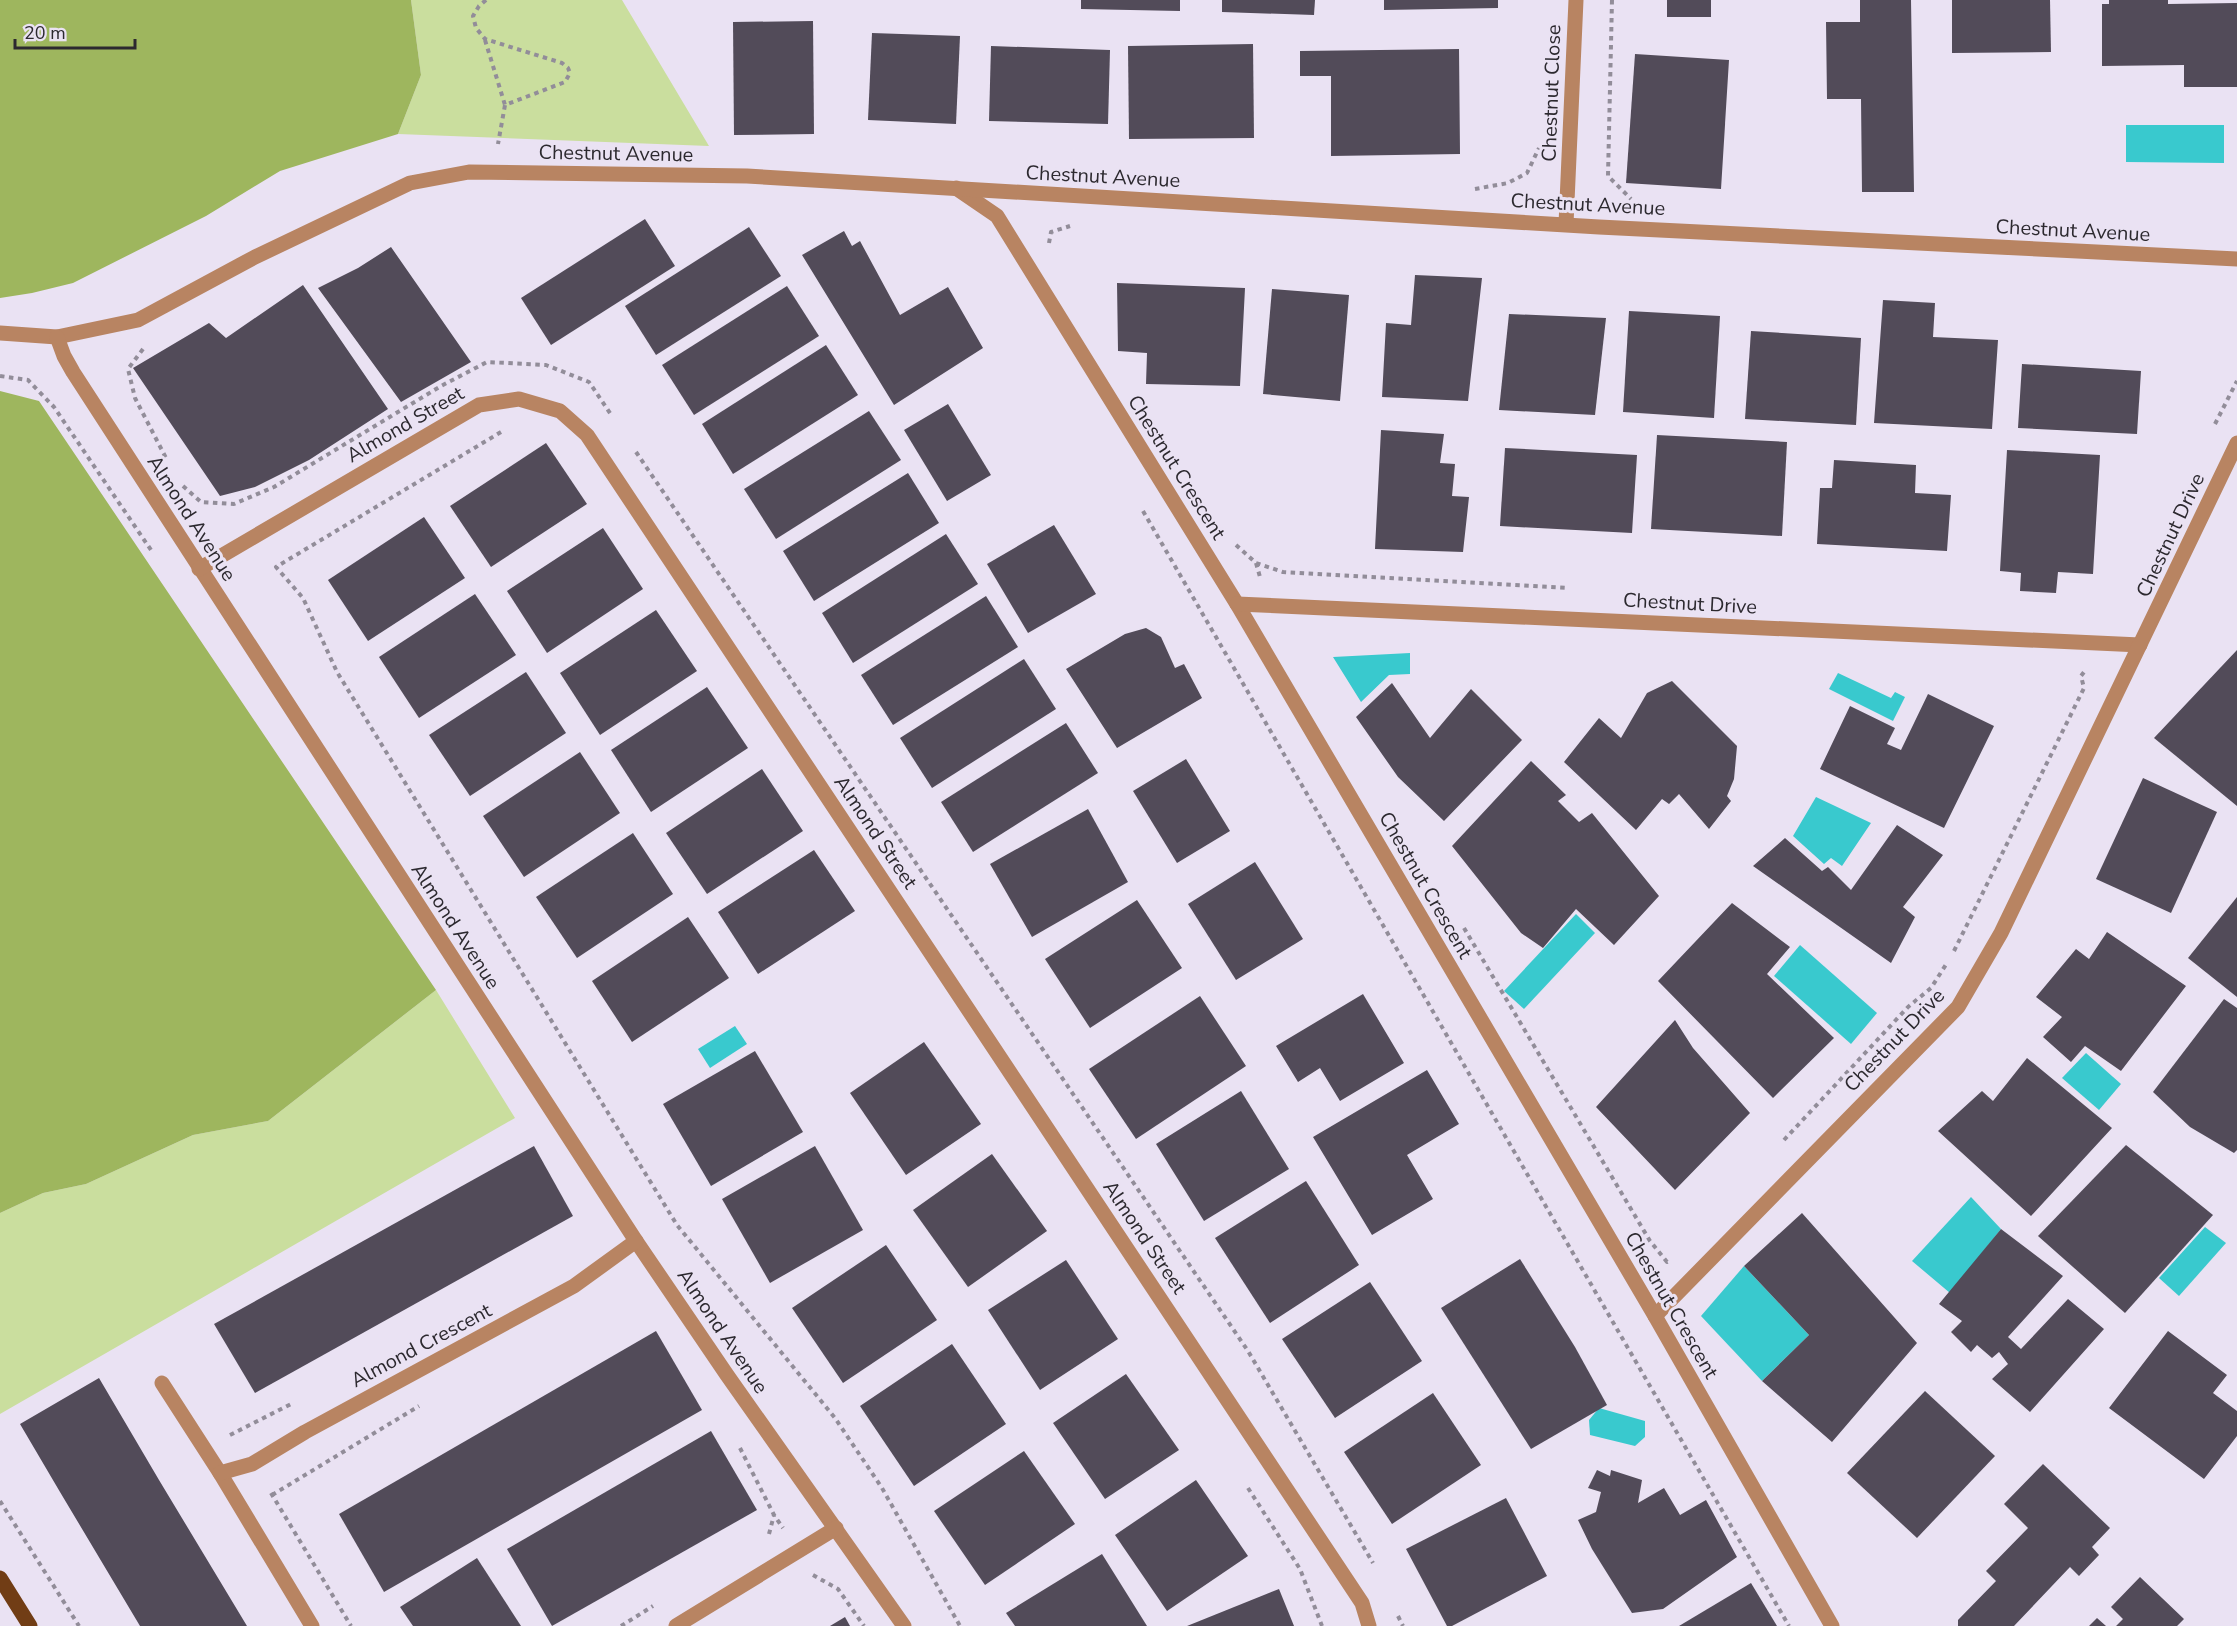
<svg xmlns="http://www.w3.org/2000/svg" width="2237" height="1626" viewBox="0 0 2237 1626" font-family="'Nunito Sans',sans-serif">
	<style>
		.green { fill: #cade9e }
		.forest { fill: #9eb65e }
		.water { fill: #39c9ce }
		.building { fill: #524b59 }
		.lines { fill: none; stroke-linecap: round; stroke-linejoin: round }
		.path { stroke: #928d99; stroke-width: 4; stroke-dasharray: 4.5 4.5; stroke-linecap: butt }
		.minor { stroke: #b88462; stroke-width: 15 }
		.major { stroke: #713d15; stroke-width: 15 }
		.labels { text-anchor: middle; stroke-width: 6; stroke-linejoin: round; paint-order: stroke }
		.street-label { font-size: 20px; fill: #2c292f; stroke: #eae2f3 }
	</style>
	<rect width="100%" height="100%" fill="#eae2f3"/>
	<g class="green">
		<path d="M411,0H622L709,146L398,134L421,75Z"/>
		<path d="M436,990L515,1118L0,1414V1213L43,1193L86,1184L193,1135L268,1121Z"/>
	</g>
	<g class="forest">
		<path d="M0,0H411L421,75L398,134L280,171L206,216L73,283L32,293L0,298Z"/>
		<path d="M0,391L39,401L436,990L268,1121L193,1135L86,1184L43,1193L0,1213Z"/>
	</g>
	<g class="water">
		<path d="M2126,125H2224V163L2126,162Z"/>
		<path d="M1410,653V674L1389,675L1361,702L1333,657Z"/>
		<path d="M1838,673L1891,698L1895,692L1905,697L1893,721L1829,689Z"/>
		<path d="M1816,797L1871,823L1842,866L1831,858L1824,864L1793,836Z"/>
		<path d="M1576,914L1595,933L1524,1009L1504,991Z"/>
		<path d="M1800,945L1877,1013L1851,1044L1774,976Z"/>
		<path d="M735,1026L747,1044L710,1068L698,1049Z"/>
		<path d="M2086,1053L2121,1084L2099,1110L2062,1078Z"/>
		<path d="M1971,1197L2001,1229L1950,1293L1912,1261Z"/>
		<path d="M2205,1227L2226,1243L2179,1296L2159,1278Z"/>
		<path d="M1744,1266L1809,1335L1762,1381L1701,1316Z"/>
		<path d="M1599,1408L1645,1421V1437L1635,1446L1590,1435L1589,1420Z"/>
	</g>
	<g class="building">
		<path d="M1081,0H1180V11L1081,9Z"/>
		<path d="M1222,0H1315L1314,15L1222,12Z"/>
		<path d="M1384,0H1498V8L1384,10Z"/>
		<rect x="1667" y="0" width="44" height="17"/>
		<path d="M1860,0H1911L1914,192H1862L1861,99H1827L1826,22H1860Z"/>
		<path d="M1952,0H2050L2051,52L1952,53Z"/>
		<path d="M2109,0H2168V4L2237,3V87H2184V65L2102,66V4H2109Z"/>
		<path d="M813,21L814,134L734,135L733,22Z"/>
		<path d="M872,33L960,36L956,124L868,120Z"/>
		<path d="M1253,44L1254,138L1129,139L1128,46Z"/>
		<path d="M991,46L1110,50L1108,124L989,121Z"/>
		<path d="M1459,49L1460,154L1331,156V76H1300V51Z"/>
		<path d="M1635,54L1729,60L1721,189L1626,183Z"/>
		<path d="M645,219L675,266L551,345L521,298Z"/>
		<path d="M749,227L781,276L656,355L625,306Z"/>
		<path d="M844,231L852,246L860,241L900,315L948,287L983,348L894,405L802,255Z"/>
		<path d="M391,247L471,362L401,402L318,288L358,268Z"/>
		<path d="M1415,275L1482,278L1468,401L1382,397L1386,323L1411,325Z"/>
		<path d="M1117,283L1245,288L1240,386L1146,384L1147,353L1118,351Z"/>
		<path d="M303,285L388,409L309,460L255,487L220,496L133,368L209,323L226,338Z"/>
		<path d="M787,286L819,336L694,415L662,365Z"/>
		<path d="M1272,289L1349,295L1340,401L1263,394Z"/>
		<path d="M1883,300L1935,303L1933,337L1998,340L1992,429L1874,423Z"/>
		<path d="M1629,311L1720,316L1714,418L1623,412Z"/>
		<path d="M1509,314L1606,318L1595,415L1499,410Z"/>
		<path d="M1751,331L1861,338L1856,425L1745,419Z"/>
		<path d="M826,345L858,395L733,474L702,424Z"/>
		<path d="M2022,364L2141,371L2137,434L2018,428Z"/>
		<path d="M948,404L991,475L947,501L904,430Z"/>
		<path d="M869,411L901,460L776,539L744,489Z"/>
		<path d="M1381,430L1444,434L1440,463L1455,464L1452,496L1469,497L1463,552L1375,549Z"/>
		<path d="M1657,435L1787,442L1782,536L1651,529Z"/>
		<path d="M546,443L587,504L491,567L450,506Z"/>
		<path d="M1505,448L1637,455L1632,533L1500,526Z"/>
		<path d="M2007,450L2100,455L2093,574L2058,572L2056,593L2020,591L2021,573L2000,571Z"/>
		<path d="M1834,460L1916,465L1915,493L1951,495L1947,551L1817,544L1820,488H1832Z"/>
		<path d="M908,473L939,523L814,601L783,551Z"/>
		<path d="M424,517L465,578L368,641L328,580Z"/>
		<path d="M1054,525L1096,594L1028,633L987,564Z"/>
		<path d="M603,528L643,589L547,653L507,591Z"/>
		<path d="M946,534L978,584L853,663L822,613Z"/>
		<path d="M475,594L516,655L419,718L379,657Z"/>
		<path d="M986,596L1018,647L893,725L861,675Z"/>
		<path d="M656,610L697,671L600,735L560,673Z"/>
		<path d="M1146,628L1161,637L1175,668L1184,664L1202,698L1117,748L1066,669L1125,634Z"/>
		<path d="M2237,650V806L2154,738Z"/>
		<path d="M1024,659L1056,709L932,788L900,738Z"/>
		<path d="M526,672L566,733L470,796L429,735Z"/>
		<path d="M1672,681L1737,746L1734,779L1727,796L1731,801L1709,829L1679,794L1669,804L1662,799L1636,830L1564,762L1599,718L1621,738L1647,693Z"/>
		<path d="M1392,683L1430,738L1471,689L1522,740L1444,821L1398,777L1356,717Z"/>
		<path d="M707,687L748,748L651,812L611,750Z"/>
		<path d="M1928,694L1994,726L1944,828L1820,769L1850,706L1895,728L1887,744L1901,750Z"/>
		<path d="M1066,723L1098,773L973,852L941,802Z"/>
		<path d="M580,752L620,813L524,877L483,816Z"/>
		<path d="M1186,759L1230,831L1177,863L1133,791Z"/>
		<path d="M1531,761L1566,795L1558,801L1579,822L1592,813L1659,896L1614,945L1576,909L1543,948L1521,933L1452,846Z"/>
		<path d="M762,769L803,831L707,894L666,833Z"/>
		<path d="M2143,778L2217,812L2171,913L2096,879Z"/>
		<path d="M1088,809L1128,882L1032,937L990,864Z"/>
		<path d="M1897,825L1943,855L1903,907L1915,917L1891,963L1753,866L1785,838L1822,871L1828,867L1851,890Z"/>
		<path d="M633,833L673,894L577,958L536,897Z"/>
		<path d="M814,850L855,911L758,974L718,912Z"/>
		<path d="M1255,862L1303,939L1236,980L1188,904Z"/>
		<path d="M2237,897V997L2188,958Z"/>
		<path d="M1137,900L1182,968L1090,1028L1045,959Z"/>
		<path d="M1732,903L1790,947L1767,974L1834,1038L1773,1098L1658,981Z"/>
		<path d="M688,917L729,978L632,1042L592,981Z"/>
		<path d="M2107,932L2186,986L2121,1071L2085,1046L2071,1062L2043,1037L2062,1017L2036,997L2076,949L2089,959Z"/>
		<path d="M1363,994L1404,1063L1340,1101L1320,1068L1298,1082L1276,1046Z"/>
		<path d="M1200,996L1246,1066L1136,1139L1089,1069Z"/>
		<path d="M2224,999L2237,1008V1150L2234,1153L2190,1127L2153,1092Z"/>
		<path d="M1675,1020L1693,1048L1750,1113L1675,1190L1596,1107Z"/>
		<path d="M924,1042L981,1124L906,1175L850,1093Z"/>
		<path d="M755,1051L803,1132L711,1186L663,1104Z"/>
		<path d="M2027,1058L2112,1128L2031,1216L1938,1131L1982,1091L1993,1101Z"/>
		<path d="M1427,1070L1459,1124L1407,1155L1433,1199L1372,1235L1313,1137Z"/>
		<path d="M1241,1091L1289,1169L1204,1221L1156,1144Z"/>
		<path d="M2126,1145L2213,1215L2125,1313L2038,1236Z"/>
		<path d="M534,1146L573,1216L255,1393L214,1324Z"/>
		<path d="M815,1146L863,1230L770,1283L722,1199Z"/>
		<path d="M992,1154L1047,1231L968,1287L913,1210Z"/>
		<path d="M1306,1181L1359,1265L1270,1323L1215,1238Z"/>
		<path d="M1802,1213L1917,1343L1832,1442L1762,1381L1809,1335L1744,1266Z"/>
		<path d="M2001,1229L2063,1276L2008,1337L2021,1349L2068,1299L2104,1329L2030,1412L1992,1379L2008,1364L1999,1352L1992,1358L1977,1345L1971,1352L1951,1332L1962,1321L1939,1304Z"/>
		<path d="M886,1245L937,1320L843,1383L792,1308Z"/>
		<path d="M1520,1259L1575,1347L1607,1405L1531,1449L1441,1308Z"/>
		<path d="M1066,1260L1118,1339L1040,1390L988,1310Z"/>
		<path d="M1370,1282L1422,1361L1335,1418L1282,1339Z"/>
		<path d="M656,1331L702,1410L384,1592L339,1514Z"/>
		<path d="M2168,1331L2227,1375L2213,1393L2237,1411V1436L2204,1479L2109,1408Z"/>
		<path d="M952,1344L1006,1424L914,1486L860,1406Z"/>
		<path d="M1126,1374L1179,1450L1105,1499L1053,1423Z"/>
		<path d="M99,1378L159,1480L247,1626H140L60,1492L20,1424Z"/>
		<path d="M1925,1391L1995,1456L1917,1538L1847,1473Z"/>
		<path d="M1433,1393L1481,1465L1392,1524L1344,1452Z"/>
		<path d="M711,1431L757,1510L552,1626L507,1549Z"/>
		<path d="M1024,1451L1075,1524L985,1585L934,1511Z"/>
		<path d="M2043,1464L2110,1528L2092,1547L2099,1555L2079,1576L2070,1567L2014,1626H1958V1620L1996,1581L1986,1571L2028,1528L2004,1504Z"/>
		<path d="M1597,1470L1610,1476L1611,1470L1642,1480L1638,1503L1664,1488L1680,1515L1706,1500L1737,1557L1663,1609L1632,1613L1592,1549L1578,1520L1596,1512L1601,1492L1588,1488Z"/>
		<path d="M1196,1480L1248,1556L1167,1611L1115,1535Z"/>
		<path d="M1506,1498L1547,1576L1452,1626H1447L1406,1549Z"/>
		<path d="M1102,1554L1147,1626H1015L1006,1613Z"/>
		<path d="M477,1558L521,1626H413L400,1607Z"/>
		<path d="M2140,1577L2184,1619L2177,1626H2116L2123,1619L2111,1607Z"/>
		<path d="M1751,1583L1777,1626H1679Z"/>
		<path d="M1279,1589L1294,1626H1187Z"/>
		<path d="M845,1617L850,1626H830Z"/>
		<path d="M2097,1618L2106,1626H2089Z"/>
	</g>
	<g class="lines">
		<g class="path">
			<path d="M486,0L479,6L473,16L476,28L485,39L562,63L568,68L570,73L565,82L505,105L498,144"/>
			<path d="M1612,0L1608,176L1631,199"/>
			<path d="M485,40L505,105"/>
			<path d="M1475,189L1508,183L1527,173L1539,148"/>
			<path d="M1049,243L1051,232L1070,226"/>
			<path d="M143,349L128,369L135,398L167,460"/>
			<path d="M0,376L28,380L54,407L153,553"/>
			<path d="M2215,424L2237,381"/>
			<path d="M501,432L276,567L303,598L337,672L677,1225L835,1418L882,1488L960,1626"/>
			<path d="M636,452L1248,1351L1373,1563"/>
			<path d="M183,486L201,502L234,504L274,487L441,386L487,362L546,365L589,382L612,416"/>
			<path d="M1143,511L1789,1626"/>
			<path d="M1236,545L1256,563L1283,572L1568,588"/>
			<path d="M1256,563L1260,577"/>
			<path d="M1464,928L1650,1241L1667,1262L1670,1260"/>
			<path d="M1954,951L2084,688L2081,676L2084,672"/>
			<path d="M1784,1140L1908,1007L1931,988L1947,963"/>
			<path d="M230,1435L291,1404"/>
			<path d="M740,1448L774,1515L783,1528"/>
			<path d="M1248,1488L1300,1569L1322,1626"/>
			<path d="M271,1493L351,1626"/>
			<path d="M272,1495L419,1406"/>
			<path d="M0,1501L79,1626"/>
			<path d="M769,1534L774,1515"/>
			<path d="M813,1575L838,1589L864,1626"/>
			<path d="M1398,1616L1403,1626"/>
			<path d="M621,1626L653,1606"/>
		</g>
		<g class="minor">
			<path d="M956,188L997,216L1237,604L1655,1316L1832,1626"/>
			<path d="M1566,224L1576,0"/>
			<path d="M0,333L57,337L138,320L255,257L410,183L469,172L747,176L1599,227L2237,259"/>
			<path d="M57,337L64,356L73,372L636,1241L727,1375L904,1626"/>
			<path d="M199,569L479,405L519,399L560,411L587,435L1362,1603L1369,1626"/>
			<path d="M1237,604L2140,645"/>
			<path d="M1655,1316L1958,1007L2001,933L2237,443"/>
			<path d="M162,1383L220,1473L312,1626"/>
			<path d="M220,1473L252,1464L305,1432L574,1286L636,1241"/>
			<path d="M676,1626L836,1528"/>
		</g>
		<path class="major" d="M0,1578L30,1626"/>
	</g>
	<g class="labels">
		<g class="street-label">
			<text transform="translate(1551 93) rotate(-88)" y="7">Chestnut Close</text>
			<text transform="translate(616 153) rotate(1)" y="7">Chestnut Avenue</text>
			<text transform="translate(1103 176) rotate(3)" y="7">Chestnut Avenue</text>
			<text transform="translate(1588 204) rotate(3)" y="7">Chestnut Avenue</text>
			<text transform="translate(2073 230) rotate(3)" y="7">Chestnut Avenue</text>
			<text transform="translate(405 424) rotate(-30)" y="7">Almond Street</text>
			<text transform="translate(1177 467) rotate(58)" y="7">Chestnut Crescent</text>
			<text transform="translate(192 518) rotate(57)" y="7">Almond Avenue</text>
			<text transform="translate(2170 535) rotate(-65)" y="7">Chestnut Drive</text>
			<text transform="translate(1690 603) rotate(3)" y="7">Chestnut Drive</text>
			<text transform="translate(876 832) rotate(56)" y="7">Almond Street</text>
			<text transform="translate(1426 885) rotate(60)" y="7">Chestnut Crescent</text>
			<text transform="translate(456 926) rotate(57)" y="7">Almond Avenue</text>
			<text transform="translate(1894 1040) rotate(-46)" y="7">Chestnut Drive</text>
			<text transform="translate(1145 1237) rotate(56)" y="7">Almond Street</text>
			<text transform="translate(1672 1305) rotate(60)" y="7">Chestnut Crescent</text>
			<text transform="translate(723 1331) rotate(56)" y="7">Almond Avenue</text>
			<text transform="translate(421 1345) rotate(-28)" y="7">Almond Crescent</text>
		</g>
	</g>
	<path d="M15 39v9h120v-9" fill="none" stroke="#2c292f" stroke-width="3"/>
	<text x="24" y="39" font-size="18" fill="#2c292f" stroke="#eae2f3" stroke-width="4.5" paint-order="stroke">20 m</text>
</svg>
